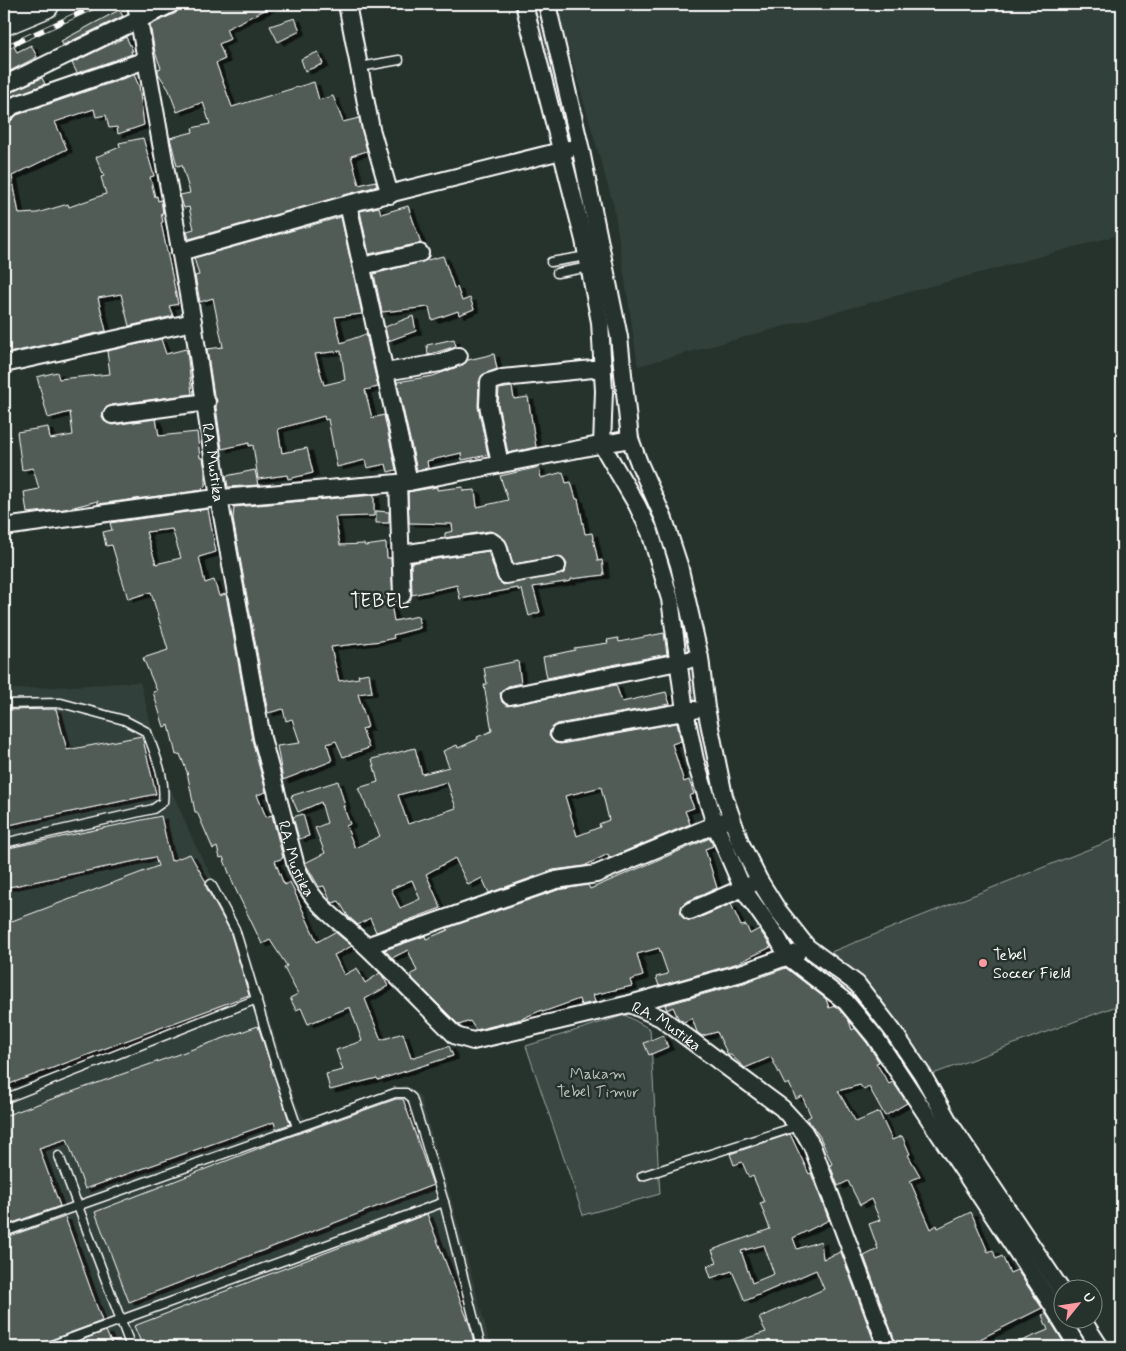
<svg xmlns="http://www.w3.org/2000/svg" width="1126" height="1351" viewBox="0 0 1126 1351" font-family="Mynerve,sans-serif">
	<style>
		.built { fill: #333f3a }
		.green { fill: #3e4944; stroke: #9ea4a2 }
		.building { fill: #515c57; stroke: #fff; fill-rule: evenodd; filter: url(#shadow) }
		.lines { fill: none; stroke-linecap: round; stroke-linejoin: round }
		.service-casing { stroke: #fff; stroke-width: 11 }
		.minor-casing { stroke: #fff; stroke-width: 20 }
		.trunk-casing { stroke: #fff; stroke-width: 31 }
		.service { stroke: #26332d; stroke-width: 8 }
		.minor { stroke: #26332d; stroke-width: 16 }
		.trunk { stroke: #26332d; stroke-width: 28 }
		.rail-casing { stroke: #fff; stroke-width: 5.5 }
		.rail { stroke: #26332d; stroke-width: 4; stroke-dasharray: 11; stroke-linecap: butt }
		.poi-dot { fill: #ff9aa2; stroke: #26332d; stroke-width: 2 }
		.labels { text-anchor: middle; stroke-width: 5; stroke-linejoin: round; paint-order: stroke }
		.street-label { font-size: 16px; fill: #fff; stroke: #26332d }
		.poi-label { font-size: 16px; fill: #fff; stroke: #26332d; text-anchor: start }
		.park-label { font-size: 16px; fill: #bbbfbe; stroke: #26332d }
		.quarter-label { font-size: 19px; letter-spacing: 1px; fill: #fff; stroke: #26332d }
	</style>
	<defs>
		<filter id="shadow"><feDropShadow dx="5.5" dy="3" stdDeviation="0" flood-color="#0009"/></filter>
	</defs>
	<rect width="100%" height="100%" fill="#26332d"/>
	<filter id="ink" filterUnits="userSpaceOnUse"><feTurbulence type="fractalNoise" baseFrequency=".02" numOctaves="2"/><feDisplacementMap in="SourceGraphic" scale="10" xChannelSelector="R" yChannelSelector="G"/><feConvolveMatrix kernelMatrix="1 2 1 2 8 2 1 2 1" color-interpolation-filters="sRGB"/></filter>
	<g filter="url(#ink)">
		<g class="built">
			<path d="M556,4H1122V234L638,366L614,207Z"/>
			<path d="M140,682L164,773L196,847L244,938L295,1101L305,1120L406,1085L420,1096L451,1198L491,1347H4V690Z"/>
		</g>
		<g class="green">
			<path d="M1122,836V1004L933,1074L856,974L831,952Z"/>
			<path d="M625,1015L650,1029L660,1194L583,1215L526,1046Z"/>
		</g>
		<g class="building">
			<path d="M181,4H277L226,29L230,39L219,44L225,59L216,63L232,107L314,82L319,100L333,96L343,122L359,118L367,151L351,156L359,185L375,181L377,186L189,239L187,231L194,229L189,207L184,208L180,195L190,193L182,165L177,166L170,138L193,132L192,128L210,124L203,102L177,112L169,90L158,73V69L161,68L155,52L150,25L176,13Z"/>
			<path d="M119,10L123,16L63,45L61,41Z"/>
			<path d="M295,18L300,31L278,42L270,26Z"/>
			<path d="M126,37L133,51H131L132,54L77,73L72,63Z"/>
			<path d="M13,45L17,52L31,45L37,57L4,74V49Z"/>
			<path d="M318,52L323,64L305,71L301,59Z"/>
			<path d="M134,75L139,86L144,125L118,134L117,127L109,128L106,115L96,117L94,109L55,122L67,149L12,176L19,214L37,213L68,204L69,207L106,194L101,177L104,176L96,157L120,147L119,143L143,138L154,176L150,177L155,197L157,196L158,201L161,200L163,213H161L163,222L161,223L178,304L169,306L173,316L129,326L121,294L98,298L106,331L4,354V124L11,121L17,115Z"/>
			<path d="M42,78L45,84L4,100V95Z"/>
			<path d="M408,206L421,243L369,254L360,211L379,207L381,214Z"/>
			<path d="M341,217L362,314L335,317L341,343L366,334L378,387L365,390L372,418L384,415L396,470L388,472L386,464L367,468L365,460L337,467L328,419L325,420L324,416L278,429L282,453L307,448L313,473L288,479L287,475L258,479L253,445L249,446V443L222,449L216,407L217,400L214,395L207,349L223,347L213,298L200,302L195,276L199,275L194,258ZM341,351L345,380L324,385L315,354Z"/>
			<path d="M443,256L454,288L457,287L462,301L470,298L474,309L459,315L458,311L432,320L429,307L382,312L374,274Z"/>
			<path d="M413,316L416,331L388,341L385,327Z"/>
			<path d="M161,339L166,354L186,349L187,352L192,394L111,405L103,411L102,417L104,421L113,425L156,419L159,436L197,432L200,458H203L205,470V487L202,488L203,490L98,504V501L65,509L27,513L24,492L39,489L33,468L22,470L17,432L48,427L50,439L73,435L70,412L48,418L37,377L57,372L59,379L110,374L107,351Z"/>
			<path d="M454,339L456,346L428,355L427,345Z"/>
			<path d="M494,354L497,369L486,373L479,382L478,407L488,455L462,460L461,453L427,461L428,468L417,470L397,382L433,376L462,365L468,360Z"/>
			<path d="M512,387L514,399L528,397L536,447L508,453L498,404L499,389Z"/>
			<path d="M539,467L541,478L563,472L566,483L571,482L576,499H578L585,534L592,533L598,561L602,560L604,575L571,579V581L533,587L540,612L529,616L522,590H518V588L460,599L457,585L412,595L411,563L488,551L497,578L503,585L564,573L567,564L560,556L513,564L507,543L496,533L490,531L445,538V533L453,531L452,524L409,523L408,492L437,487V490L463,487V491L475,490L477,507L508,500L500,476Z"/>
			<path d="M255,470L258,485L228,487L226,476Z"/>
			<path d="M374,495V516L335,517L340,545L364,544L365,546L386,543L387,558H391L393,598H390L394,621L418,616L420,628L393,635L394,638L381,641L331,647L339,681L359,678L358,675L369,673L372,692L358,694L368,727L362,729L369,748L343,757L336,741L327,744L332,761L283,780L277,746L300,743L292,719L286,721L283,709L268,713L233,519L234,507Z"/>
			<path d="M208,509L216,552L199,557L205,583L214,580L219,596L226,594L252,740L266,792L257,795L266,817L272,815L274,823L283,858L275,861L284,885L290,882L317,942L335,932L352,946L334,955L344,975L357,968L365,983L380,973L382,975L388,986L365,999L381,1040L403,1033L411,1058L449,1046L453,1056L378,1080L377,1078L330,1090L326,1074L343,1070L336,1050L362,1041L350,1007L308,1024L301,1008L296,1010L290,998L298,994L284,968L287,966L270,940L262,944L234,886L223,857L220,858L217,847L213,849L197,812H195L187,772L180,754L176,755L169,725L164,727L153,692L157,691L143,658L168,650L151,592L128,599L112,545L106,546L103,532L112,530L110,523ZM172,529L181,558L156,564L146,532Z"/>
			<path d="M376,511L389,512V523H376Z"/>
			<path d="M664,633L667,654L547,678L543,657L575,650L574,648L608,643L607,640L618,638L619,642Z"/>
			<path d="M518,661L521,683L508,686L500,693L502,702L507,706L616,685L622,702L666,692L670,704L557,724L550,730L549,736L555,743L561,744L677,723L681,741L672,744L684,782L689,780L694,794L689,796L694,808L685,811L690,824L609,858L608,854L584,866L553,870L489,893L482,878L468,885L455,858L426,874L441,908L376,932L370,918L358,925L348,916L339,901L333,903L330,900L324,886L319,887L305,863L325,853L315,828L327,823L321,802L298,812L291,796L338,781L345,806H343L350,824L346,826L355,848L380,836L358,788L378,782L372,759L415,748L422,774L449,767L443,751L457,745L458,748L478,739L477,737L492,731L484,685L487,684L484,668ZM447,782L456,808L408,824L398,795ZM601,787L609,820L599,824L600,827L577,836L565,796ZM412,880L420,899L400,908L391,889Z"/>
			<path d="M56,709L67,750L142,736L156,794L4,826V710Z"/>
			<path d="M303,814L309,836L299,839L293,817Z"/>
			<path d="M161,816L171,861L190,854L206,882V887L230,931L249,995L4,1086V924L158,866L155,857L4,888V849Z"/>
			<path d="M710,838L713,846L705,849L717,888L686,902L682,905L681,914L684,919L694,920L731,904L741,926L746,925L750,934L759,929L771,947L738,963L659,986L656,977L668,974L659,948L637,954L643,976L630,980L632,986L593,995L595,1002L581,1005L579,999L543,1012L542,1010L521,1019L476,1030L470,1021L459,1025L413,979L411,974L417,971L408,950L392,958L385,950L425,936L426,939L448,930L447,928L558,890L588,885L590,889Z"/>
			<path d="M786,968L826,999L829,1008L835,1006L839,1009L849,1021L852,1030L855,1028L867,1043L879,1062L876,1063L889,1084L893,1082L907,1103L885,1116L869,1087L864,1090L860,1085L838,1091L856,1122L879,1112L892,1140L902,1136L910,1154L908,1155L920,1176L910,1181L931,1229L937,1225L938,1228L971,1212L988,1252L993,1250L996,1259L1002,1256L1010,1273L1017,1270L1042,1308L964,1347H897L864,1256L878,1249L869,1224L880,1220L871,1199L860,1205L848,1181L838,1186L830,1165L832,1164L820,1137L807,1118L811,1116L802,1096L796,1099L789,1083L785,1085L771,1057L745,1068L731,1055H728L717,1032L702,1036L697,1032L692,1018L684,1022L678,1018L673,1007L667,1010L665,1005L744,983Z"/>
			<path d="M258,1026L290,1124L276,1129L274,1122L85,1189L67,1139L39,1148L60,1206L4,1226V1116Z"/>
			<path d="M663,1035L668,1047L649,1055L644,1043Z"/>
			<path d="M396,1099H403L433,1185L129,1302L95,1212L280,1140Z"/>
			<path d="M790,1134L809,1174L811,1173L829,1220L793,1238L797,1249L821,1241L823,1259L841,1252L876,1347H726V1345L766,1332L759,1318L824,1289L816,1270L745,1301L732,1271L711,1278L707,1266L717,1263L712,1250L770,1229L760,1203L764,1202L753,1176L749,1178L742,1162L734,1165L730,1154ZM764,1245L774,1274L752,1283L741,1251Z"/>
			<path d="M427,1214L470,1326L475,1347H143L134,1326Z"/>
			<path d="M65,1217L102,1321L45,1342L42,1347H4V1238Z"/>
			<path d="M1046,1314L1064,1343L1051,1347H1007L1048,1330L1042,1315Z"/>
			<path d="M106,1331L113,1347H63Z"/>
		</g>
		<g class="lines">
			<defs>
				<g id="service">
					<path d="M360,67L399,60"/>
					<path d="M551,262L587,256"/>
					<path d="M557,273L590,267"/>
					<path d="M4,704L61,703L124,720L147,732C155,755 166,777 163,802L153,809L4,843"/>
					<path d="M211,884L235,929L277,1069L297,1127"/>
					<path d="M4,1099L257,999"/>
					<path d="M59,1156L131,1347"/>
					<path d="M642,1176L798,1126"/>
					<path d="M4,1232L395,1093H406L412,1098L444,1202L481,1347"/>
					<path d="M47,1347L444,1202"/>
				</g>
				<g id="minor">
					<path id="s1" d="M136,4L193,322L219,498L262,738L296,866C311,905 337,918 366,946C396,975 426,1006 456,1036L473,1041L630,1004L661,1018L782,1108L804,1132L812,1146L887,1347"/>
					<path d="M347,4L371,129L390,195"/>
					<path d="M524,4L584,240L600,322L604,391L602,445L637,505L650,532L670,599L685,711L695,760L715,824L743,889L777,937L788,957L846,1002L875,1037L1051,1303L1078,1347"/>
					<path d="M547,4L580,146L619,337L630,439L639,463L664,519L679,565L700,658L706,708L724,796L740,842L759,880L777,909L807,947L857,984L893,1031L922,1074L949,1122L1064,1294"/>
					<path d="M4,85L171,4"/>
					<path d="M4,114L12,106L146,60"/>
					<path d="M348,204L409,482"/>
					<path d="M180,252L348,204L569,149"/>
					<path d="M362,266L420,253"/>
					<path d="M4,364L193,322"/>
					<path d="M385,372L440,363L459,356"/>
					<path d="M112,415L207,402"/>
					<path d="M500,464L488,405L489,382L502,378L603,368"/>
					<path d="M398,483L402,595"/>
					<path d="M4,527L209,499L409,482L630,439"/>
					<path d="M401,554L491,541L498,546L506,575L557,566"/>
					<path d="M510,696L688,660"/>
					<path d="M559,734L694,710"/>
					<path d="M690,911L750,885"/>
					<path d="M366,946L556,880L596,874L724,821"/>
					<path d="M630,1004L741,973L797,953"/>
					<path d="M1081,1318L1100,1347"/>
				</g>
				<path id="trunk" d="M4,21L45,4"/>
			</defs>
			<use href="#service" class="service-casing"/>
			<use href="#minor" class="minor-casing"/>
			<use href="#trunk" class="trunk-casing"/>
			<use href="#service" class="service"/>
			<use href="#minor" class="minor"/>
			<use href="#trunk" class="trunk"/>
			<defs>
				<path id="rail" d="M4,48L100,4"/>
			</defs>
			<use href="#rail" class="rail-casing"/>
			<use href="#rail" class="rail"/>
		</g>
	</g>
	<circle class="poi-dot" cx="983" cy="963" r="5"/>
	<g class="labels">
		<g class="street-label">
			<text dy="6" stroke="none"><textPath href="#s1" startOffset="465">RA. Mustika</textPath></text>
			<text dy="6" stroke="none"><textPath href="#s1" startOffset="870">RA. Mustika</textPath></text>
			<text dy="6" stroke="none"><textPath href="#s1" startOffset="1334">RA. Mustika</textPath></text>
		</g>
		<g class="poi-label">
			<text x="993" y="960">Tebel<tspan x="993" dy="18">Soccer Field</tspan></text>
		</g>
		<g class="park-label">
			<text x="598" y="1079">Makam<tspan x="598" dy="18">Tebel Timur</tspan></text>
		</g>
		<g class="quarter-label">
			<text x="380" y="607">TEBEL</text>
		</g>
	</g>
	<rect width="1126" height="1351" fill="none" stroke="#26332d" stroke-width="20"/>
	<rect x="10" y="10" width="1106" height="1331" fill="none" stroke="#fff" stroke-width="2" filter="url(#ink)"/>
	<g transform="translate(1078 1304) rotate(60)"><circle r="24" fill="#26332d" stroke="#7d8581"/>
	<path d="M0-4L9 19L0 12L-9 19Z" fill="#ff9aa2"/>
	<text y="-8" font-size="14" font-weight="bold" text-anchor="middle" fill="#ffffff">U</text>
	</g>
</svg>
